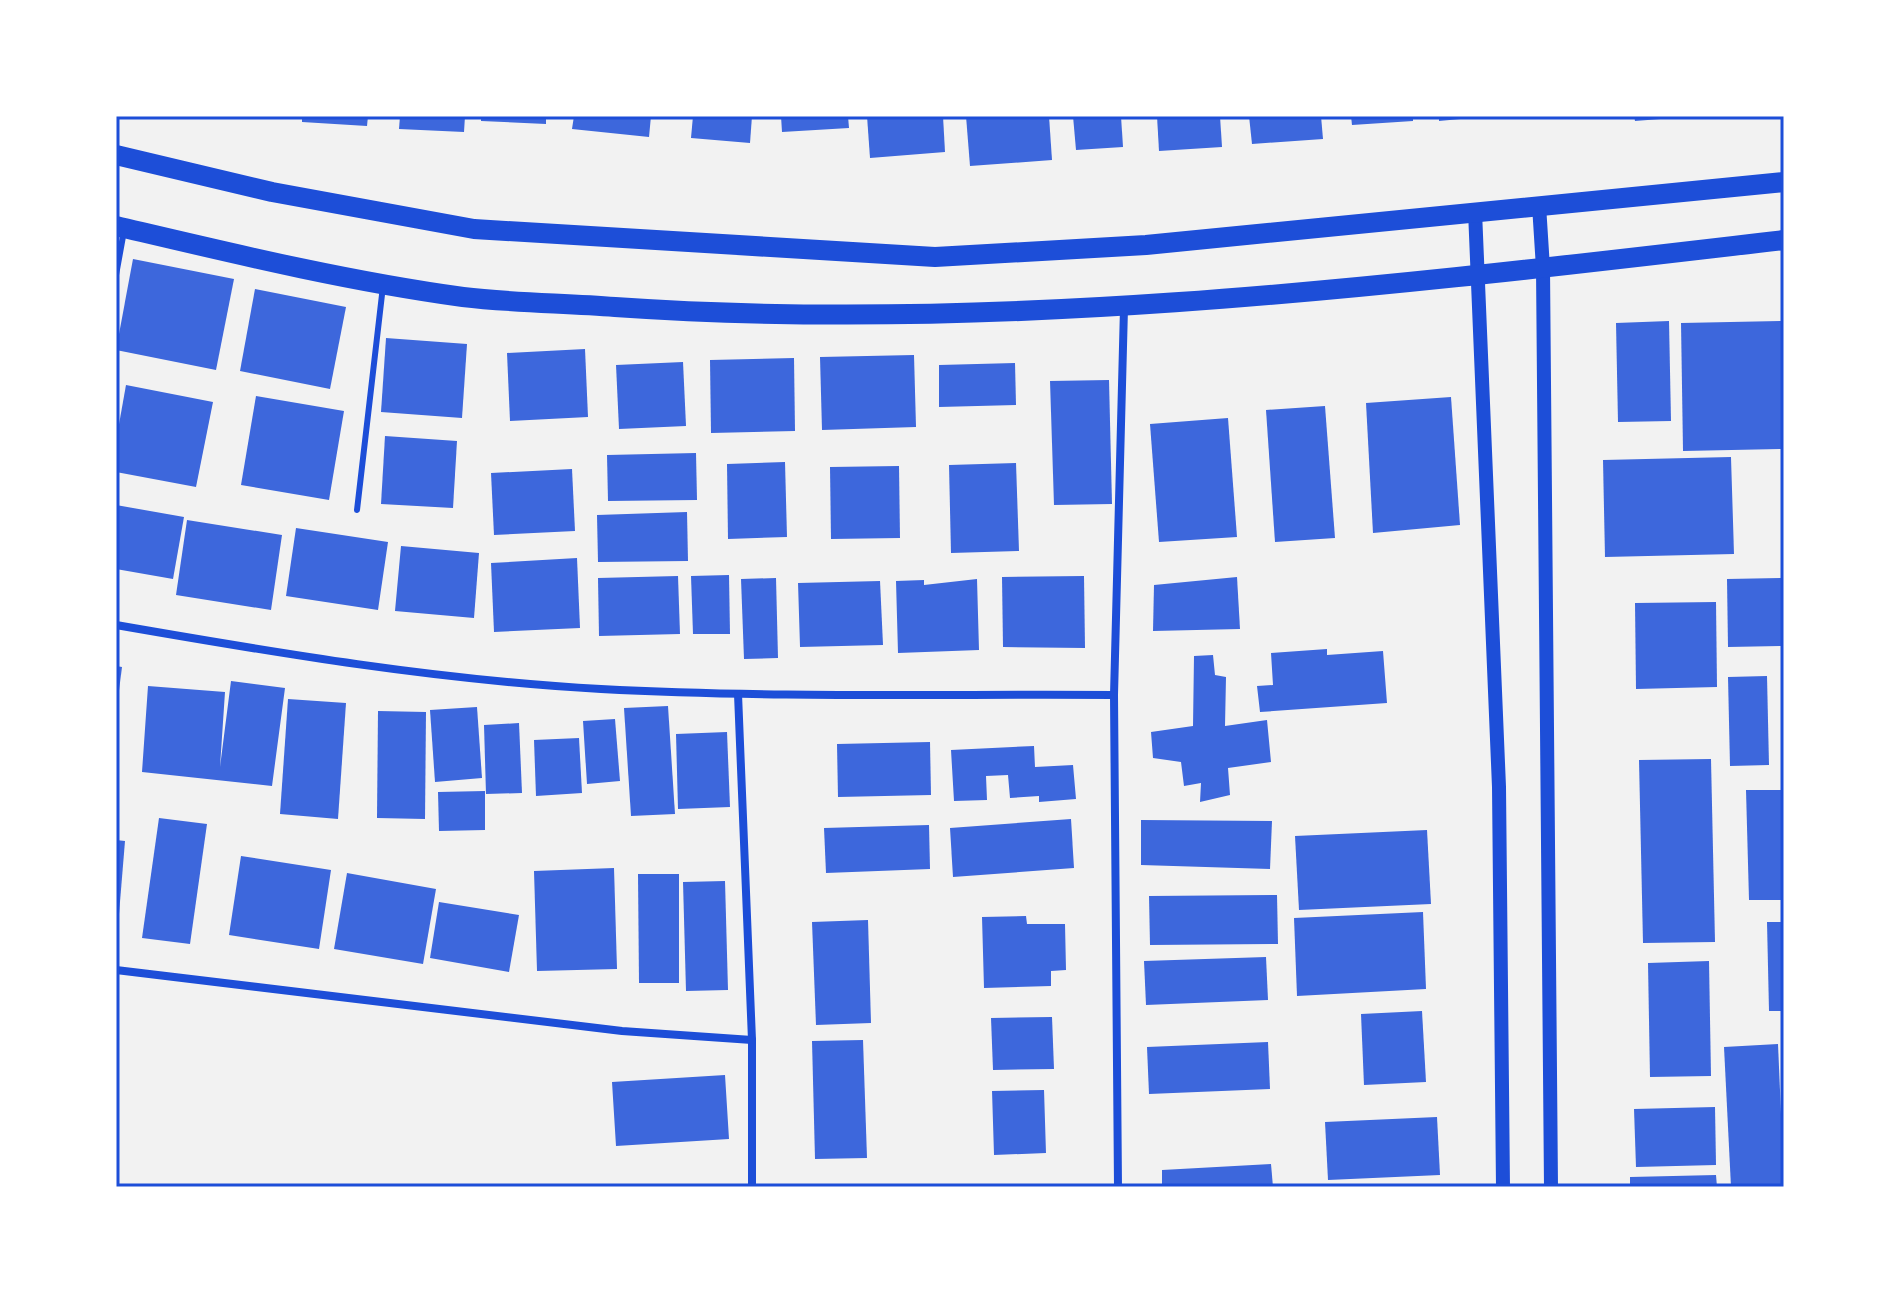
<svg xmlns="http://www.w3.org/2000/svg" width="1900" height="1303" viewBox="0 0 1900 1303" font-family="Overpass,sans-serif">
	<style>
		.building { fill: #3d67dc }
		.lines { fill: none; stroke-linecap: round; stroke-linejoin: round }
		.service { stroke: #1d4ed8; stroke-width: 6 }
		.minor { stroke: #1d4ed8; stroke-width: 8 }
		.tertiary { stroke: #1d4ed8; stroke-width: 14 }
		.primary { stroke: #1d4ed8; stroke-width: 20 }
		.neatline { fill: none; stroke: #1d4ed8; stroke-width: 3 }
	</style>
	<rect width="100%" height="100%" fill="#f2f2f2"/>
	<g class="building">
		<path d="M302,116H368L367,126L302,122Z"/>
		<path d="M400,116H465L464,132L399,129Z"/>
		<path d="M481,116H546V124L481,121Z"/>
		<path d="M574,116H651L649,137L572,129Z"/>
		<path d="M693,116H752L750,143L691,138Z"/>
		<path d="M781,116H848L849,128L782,132Z"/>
		<path d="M867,116H943L945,152L870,158Z"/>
		<path d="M966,116H1049L1052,160L970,166Z"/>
		<path d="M1073,116H1121L1123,147L1076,150Z"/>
		<path d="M1157,116H1220L1222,147L1159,151Z"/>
		<path d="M1249,116H1321L1323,139L1252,144Z"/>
		<path d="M1351,116H1413V121L1352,125Z"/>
		<path d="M1439,116H1471V118L1439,121Z"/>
		<path d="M1634,116H1673V118L1635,121Z"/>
		<path d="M133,259L234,279L216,370L116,350Z"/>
		<path d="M255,289L346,307L330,389L240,371Z"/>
		<path d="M1669,321L1671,421L1618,422L1616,323Z"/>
		<path d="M1784,321V449L1683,451L1681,323Z"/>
		<path d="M386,338L467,344L462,418L381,412Z"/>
		<path d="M585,349L588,417L510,421L507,353Z"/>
		<path d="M914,355L916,427L822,430L820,357Z"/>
		<path d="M794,358L795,431L711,433L710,360Z"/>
		<path d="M683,362L686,426L619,429L616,365Z"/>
		<path d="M1015,363L1016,405L939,407V365Z"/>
		<path d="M1109,380L1112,504L1054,505L1050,381Z"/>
		<path d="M126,385L213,402L196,487L116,472V441Z"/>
		<path d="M256,396L344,411L329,500L241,485Z"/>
		<path d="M1451,397L1460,525L1373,533L1366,403Z"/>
		<path d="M1325,406L1335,538L1275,542L1266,410Z"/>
		<path d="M1228,418L1237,537L1159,542L1150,424Z"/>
		<path d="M385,436L457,441L453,508L381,504Z"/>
		<path d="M696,453L697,500L608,501L607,455Z"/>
		<path d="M1731,457L1734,554L1605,557L1603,460Z"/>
		<path d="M785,462L787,537L728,539L727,464Z"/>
		<path d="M1016,463L1019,551L951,553L949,465Z"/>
		<path d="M899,466L900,538L831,539L830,467Z"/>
		<path d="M572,469L575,531L494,535L491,473Z"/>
		<path d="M116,505L184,517L173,579L116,569Z"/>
		<path d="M687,512L688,561L598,562L597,515Z"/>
		<path d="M187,520L282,535L271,610L176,595Z"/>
		<path d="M296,528L388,542L378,610L286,596Z"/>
		<path d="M401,546L479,553L474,618L395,611Z"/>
		<path d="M577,558L580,628L494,632L491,563Z"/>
		<path d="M729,575L730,634H693L691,576Z"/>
		<path d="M678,576L680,634L599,636L598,578Z"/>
		<path d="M1084,576L1085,648L1003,647L1002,577Z"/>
		<path d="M1237,577L1240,629L1153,631L1154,585Z"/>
		<path d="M776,578L778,658L744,659L741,579Z"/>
		<path d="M1784,578V646L1728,647L1727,579Z"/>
		<path d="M977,579L979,650L898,653L896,581L924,580V585Z"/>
		<path d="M880,581L883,645L800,647L798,583Z"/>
		<path d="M1716,602L1717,687L1636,689L1635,603Z"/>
		<path d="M1327,649V655L1383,651L1387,703L1260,712L1257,686L1273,685L1271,653Z"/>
		<path d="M1213,655L1215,675L1226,677L1225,726L1267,720L1271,762L1228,768L1230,795L1200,802L1201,783L1184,786L1181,762L1153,758L1151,732L1193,726L1194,656Z"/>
		<path d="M116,666L122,667L118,698H116Z"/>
		<path d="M1767,676L1769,765L1730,766L1728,677Z"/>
		<path d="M231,681L285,688L272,786L142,772L148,686L225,692L220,767Z"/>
		<rect x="1781" y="681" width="3" height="29"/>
		<path d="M288,699L346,703L338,819L280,814Z"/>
		<path d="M668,706L675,814L631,816L624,708Z"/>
		<path d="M477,707L482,778L435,782L430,710Z"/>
		<path d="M378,711L426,712L425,819L377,818Z"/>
		<path d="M615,719L620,781L587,784L583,721Z"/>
		<path d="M519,723L522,793L486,794L484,725Z"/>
		<path d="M727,732L730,807L678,809L676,734Z"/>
		<path d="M579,738L582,793L536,796L534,740Z"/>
		<path d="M930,742L931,795L838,797L837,744Z"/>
		<path d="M1034,746L1035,767L1073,765L1076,799L1039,802V796L1010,798L1008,775L986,776L987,800L954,801L951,750Z"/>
		<path d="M1711,759L1715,942L1643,943L1639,760Z"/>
		<path d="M1746,790H1784V900H1749Z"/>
		<path d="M485,791V830L439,831L438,792Z"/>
		<path d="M159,818L207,824L190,944L142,938Z"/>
		<path d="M1071,819L1074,868L953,877L950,828Z"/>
		<path d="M1141,820L1272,821L1270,869L1141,865Z"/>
		<path d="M929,825L930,869L826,873L824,828Z"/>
		<path d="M1427,830L1431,904L1299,910L1295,836Z"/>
		<path d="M116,840L125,841L119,914H116Z"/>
		<path d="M241,856L331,870L319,949L229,935Z"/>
		<path d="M614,868L617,969L537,971L534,871Z"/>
		<path d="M347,873L436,889L423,964L334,949Z"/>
		<path d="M638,874H679V983H639Z"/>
		<path d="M725,881L728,990L686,991L683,882Z"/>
		<path d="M1277,895L1278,944L1150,945L1149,896Z"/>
		<path d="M439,902L519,915L509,972L430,958Z"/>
		<path d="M1423,912L1426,989L1297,996L1294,918Z"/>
		<path d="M1026,916L1027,924H1065L1066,970L1051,971V986L984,988L982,917Z"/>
		<path d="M868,920L871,1023L816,1025L812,922Z"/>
		<path d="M1767,922H1784V1011H1769Z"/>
		<path d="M1266,957L1268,1000L1146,1005L1144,961Z"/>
		<path d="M1709,961L1711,1076L1650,1077L1648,963Z"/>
		<path d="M1422,1011L1426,1082L1364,1085L1361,1014Z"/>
		<path d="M1052,1017L1054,1069L993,1070L991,1018Z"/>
		<path d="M863,1040L867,1158L815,1159L812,1041Z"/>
		<path d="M1268,1042L1270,1089L1149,1094L1147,1047Z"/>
		<path d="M1778,1044L1784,1184L1731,1187L1724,1047Z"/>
		<path d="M725,1075L729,1139L616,1146L612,1082Z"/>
		<path d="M1044,1090L1046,1153L994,1155L992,1091Z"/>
		<path d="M1715,1107L1716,1165L1636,1167L1634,1109Z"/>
		<path d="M1437,1117L1440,1175L1328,1180L1325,1122Z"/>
		<path d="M1271,1164L1273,1187H1162V1170Z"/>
		<path d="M1716,1175L1717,1187H1630V1177Z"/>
	</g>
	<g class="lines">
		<g class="service">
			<path d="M116,275L124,231"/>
			<path d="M357,510L383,286"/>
		</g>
		<g class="minor">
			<path d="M116,625C277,653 437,680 601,689C772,698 943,694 1114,695"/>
			<path d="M738,694L752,1040V1187"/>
			<path d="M116,970L622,1031L752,1040"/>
			<path d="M1118,1187L1114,695L1124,308"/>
		</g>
		<g class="tertiary">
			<path d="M1539,205L1543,268L1551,1187"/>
			<path d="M1475,211L1499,787L1503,1187"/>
		</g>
		<g class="primary">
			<path d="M116,155L272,192L474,229L935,257L1146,245L1784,182"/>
			<path d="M116,226C231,253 346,281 463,297C513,303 565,303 615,307C1005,334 1397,285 1784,240"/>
		</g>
	</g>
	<rect width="1900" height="1303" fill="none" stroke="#ffffff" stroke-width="236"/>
	<rect x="118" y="118" width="1664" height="1067" class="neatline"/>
</svg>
